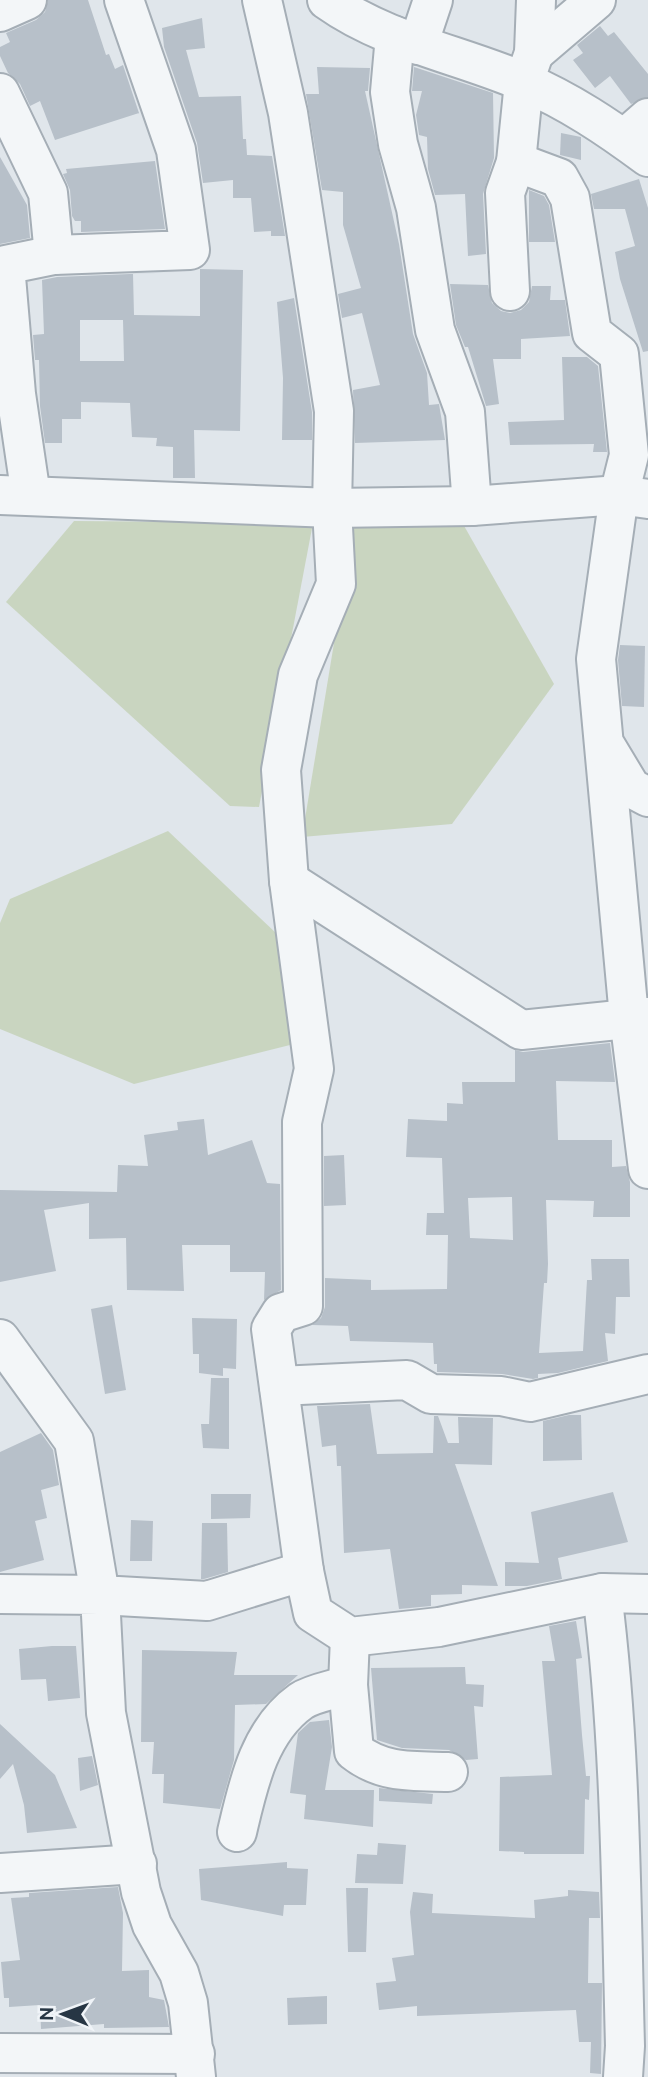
<svg xmlns="http://www.w3.org/2000/svg" width="648" height="2077" viewBox="0 0 648 2077" font-family="Ubuntu,sans-serif">
	<style>
		.green { fill: #c9d5c0 }
		.building { fill: #b7c0c9; fill-rule: evenodd }
		.lines { fill: none; stroke-linecap: round; stroke-linejoin: round }
		.minor-casing { stroke: #a5aeb6; stroke-width: 42 }
		.minor { stroke: #f3f6f8; stroke-width: 38 }
	</style>
	<rect width="100%" height="100%" fill="#e0e6eb"/>
	<g class="green">
		<path d="M74,521L313,523L259,807L230,806L6,602Z"/>
		<path d="M463,524L554,684L452,824L302,837L353,528Z"/>
		<path d="M168,831L277,934L294,1044L134,1084L0,1029V923L10,899Z"/>
	</g>
	<g class="building">
		<path d="M48,0H88L106,55L109,54L115,69L123,65L155,161L139,113L55,140L40,101L30,106L20,84L8,73L0,56V47L10,42L6,33L36,20L45,12Z"/>
		<path d="M202,18L205,48L186,50L199,97L241,96L243,139H246L247,155L272,156L285,236H271V231L254,232L251,198H233V180L203,183L197,143L164,47L162,28Z"/>
		<path d="M600,26L608,36L614,32L648,74V97L631,104L610,76L595,88L573,60L583,53L577,45Z"/>
		<path d="M317,67L370,68L368,91H365L399,244L413,334L427,373L429,405L439,404L445,440L355,443L353,390L380,385L362,313L342,318L338,294L361,288L343,225V192L322,190L306,94H319Z"/>
		<path d="M414,67L493,93L494,158L483,194L486,254L468,256L465,194L435,195L428,169L427,137L419,135L416,115L422,91H412Z"/>
		<path d="M561,133L581,137V160L560,155Z"/>
		<path d="M0,157L27,205L30,238L0,244Z"/>
		<path d="M155,161L165,229L81,232V221H75L72,216L70,190L63,174L67,173L66,169Z"/>
		<path d="M639,179L648,208V351L643,352L620,279L615,252L635,246L625,209H594L591,194Z"/>
		<path d="M529,190L544,196L549,205L555,242H529Z"/>
		<path d="M200,269L243,270L240,431L194,430L195,478H173V447L156,446L157,438L132,437L130,403L81,402V419H62V443H45L40,406L39,360H35L33,335L44,334L42,280L57,277L178,272L133,274L134,315L200,316ZM80,320H123L124,361H80Z"/>
		<path d="M450,284L488,285L492,303L501,311L510,313L521,310L529,302L532,286H551L550,300H565L570,336L521,339V359H493L499,404L486,406L468,347H465L456,325Z"/>
		<path d="M294,298L312,412V440H282L283,378L277,302Z"/>
		<path d="M562,357H587L598,366L607,452H593L594,444L510,445L508,422L564,420Z"/>
		<path d="M620,645L645,646L644,707L622,706L618,660Z"/>
		<path d="M610,1043L615,1082L556,1081L558,1140H612V1167L626,1166L630,1182V1217H593L594,1201L546,1200L548,1264L547,1283H544L539,1353L583,1351L587,1280H592L591,1259H629L630,1297H616L615,1334L605,1333L608,1361L558,1373L538,1374V1378L533,1379L502,1374L437,1372V1364H434L433,1343L350,1341L348,1326L312,1325L321,1318L325,1307V1278L371,1280V1290L447,1289L448,1235H426L427,1213H444L442,1158L406,1157L408,1119L447,1121V1103L463,1104L462,1082H515V1050L523,1052ZM512,1197L513,1240L470,1238L468,1198Z"/>
		<path d="M204,1119L208,1155L252,1140L267,1183L280,1184L281,1290L264,1300L265,1272H230V1245H182L184,1291L127,1290L126,1238L89,1239V1203L44,1210L56,1271L0,1282V1190L117,1192L118,1165L148,1166L144,1135L178,1130L177,1122Z"/>
		<path d="M344,1155L346,1205L324,1206V1156Z"/>
		<path d="M112,1305L126,1390L105,1394L91,1309Z"/>
		<path d="M192,1318L237,1319L236,1369L223,1368V1376L199,1373V1354H193Z"/>
		<path d="M211,1378H229V1449L203,1448L201,1424H209Z"/>
		<path d="M370,1404L377,1454L433,1453L434,1416H438L448,1443H459L458,1417L493,1418L492,1465L455,1464L498,1586L462,1585V1594L431,1595V1606L399,1609L390,1549L344,1553L341,1466H337L336,1445L322,1447L317,1406Z"/>
		<path d="M569,1415H581L582,1460L543,1461V1421Z"/>
		<path d="M41,1433L53,1450L59,1485L41,1490L47,1518L35,1521L44,1560L0,1572V1452Z"/>
		<path d="M613,1492L628,1542L558,1558L562,1579L527,1586H505V1562L539,1563L531,1512Z"/>
		<path d="M211,1494H251L250,1518L211,1519Z"/>
		<path d="M131,1520L153,1521L152,1561H130Z"/>
		<path d="M202,1523H227L228,1572L204,1579H201Z"/>
		<path d="M576,1621L582,1658L576,1659L582,1735L586,1776H590L589,1800L585,1799L584,1854H524V1852L499,1851L500,1777L552,1775L542,1661H555L549,1626Z"/>
		<path d="M52,1646H76L80,1698L48,1701L46,1679L21,1680L19,1649Z"/>
		<path d="M142,1650L237,1652L234,1675H298L266,1704L235,1705L234,1760L220,1809L163,1803L164,1774H152L154,1742H141Z"/>
		<path d="M465,1667L466,1684L484,1685L483,1707L474,1706L478,1759L466,1760L449,1750L402,1748L377,1740L371,1668Z"/>
		<path d="M329,1720L332,1747L325,1790H374L373,1827L304,1819L306,1795L290,1793L298,1733L310,1722Z"/>
		<path d="M0,1724L55,1775L77,1828L27,1833L24,1805L13,1764L0,1779Z"/>
		<path d="M92,1756L98,1785L80,1791L78,1758Z"/>
		<path d="M379,1788L433,1794L432,1804L379,1801Z"/>
		<path d="M378,1843L406,1845L403,1884L355,1883L357,1854L377,1855Z"/>
		<path d="M287,1862V1868L308,1869L306,1905H284L283,1916L201,1900L199,1869Z"/>
		<path d="M118,1887L123,1913L122,1971L149,1970V1997L164,2000L169,2027L104,2028V2024L41,2029L40,2005L9,2007V1998H4L1,1962L20,1960L11,1898L29,1897V1893Z"/>
		<path d="M346,1888H368L366,1952H348Z"/>
		<path d="M568,1890L599,1892L600,1918H589L588,1983H602L601,2074L590,2073L591,2042H579L576,2010L417,2016V2006L379,2010L376,1983L396,1981L392,1958L414,1955L410,1912L413,1892L433,1894L432,1913L535,1918L534,1900L568,1896Z"/>
		<path d="M327,1996V2024L288,2025L287,1998Z"/>
	</g>
	<g class="lines">
		<defs>
			<g id="minor">
				<path d="M262,0L288,113L334,411L332,508L336,584L298,675L281,770L289,881L314,1069L302,1122L303,1306L281,1313L271,1329L304,1571"/>
				<path d="M327,0C386,42 459,54 524,82C569,101 609,128 648,157"/>
				<path d="M0,12L27,0"/>
				<path d="M395,36L390,92L398,144L416,208L435,330L465,412L472,506"/>
				<path d="M418,45L433,0"/>
				<path d="M534,53L596,0"/>
				<path d="M0,93L48,193L54,255"/>
				<path d="M624,139L648,118"/>
				<path d="M516,162L559,178L570,198L592,333L619,354L629,455L619,495L596,659L629,1017L648,1169"/>
				<path d="M510,291L505,193L516,162L524,82L534,53L536,0"/>
				<path d="M0,495L332,508L472,506L619,495L648,499"/>
				<path d="M31,496L16,394L5,265L54,255L190,250L176,150L124,0"/>
				<path d="M607,748L631,788L648,797"/>
				<path d="M289,881L521,1030L648,1017"/>
				<path d="M0,1339L74,1441L100,1595L207,1601L304,1571L313,1613L350,1637L439,1627L602,1593L648,1594"/>
				<path d="M279,1386L407,1380L431,1394L501,1396L530,1402L648,1374"/>
				<path d="M602,1593C621,1743 621,1895 625,2046L623,2077"/>
				<path d="M0,1594L100,1595L106,1713L141,1892L152,1925L179,1973L188,2003L196,2077"/>
				<path d="M350,1637L348,1685L354,1751C383,1774 413,1771 448,1772"/>
				<path d="M237,1832C248,1785 259,1731 301,1701C313,1693 334,1690 348,1685"/>
				<path d="M0,1873L137,1864"/>
				<path d="M0,2053L195,2054"/>
			</g>
		</defs>
		<use href="#minor" class="minor-casing"/>
		<use href="#minor" class="minor"/>
	</g>
	<g transform="translate(63 2014) rotate(271)" stroke="#f0f4f8" stroke-width="5" paint-order="stroke">
	<path d="M0-5L12 26L0 18L-12 26Z" fill="#273644"/>
	<text y="-10" font-size="19" font-weight="bold" text-anchor="middle" fill="#273644">N</text>
	</g>
</svg>
